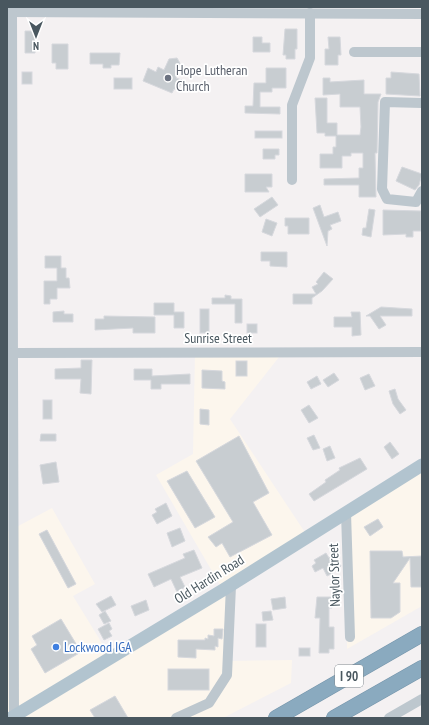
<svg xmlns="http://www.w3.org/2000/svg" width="429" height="725" viewBox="0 0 429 725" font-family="'PT Sans Narrow',sans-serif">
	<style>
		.commercial { fill: #fcf6ed }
		.building { fill: #c8cdd1; stroke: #d6d8dd }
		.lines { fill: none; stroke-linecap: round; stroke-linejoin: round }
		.highway-casing { stroke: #7595ab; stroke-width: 16 }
		.minor { stroke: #bdc7ce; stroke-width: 10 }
		.major { stroke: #b2c4cf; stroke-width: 13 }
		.highway { stroke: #8aaabf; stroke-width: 15 }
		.worship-dot { fill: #6b7280; stroke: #fff; stroke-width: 1.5 }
		.shop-dot { fill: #3f7fe0; stroke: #fff; stroke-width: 1.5 }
		.labels { text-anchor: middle; stroke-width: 3.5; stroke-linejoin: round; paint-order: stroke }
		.shield { fill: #fff; stroke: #80898f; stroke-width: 1 }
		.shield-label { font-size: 13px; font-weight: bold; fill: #49575f }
		.worship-label { font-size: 14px; fill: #5b616d; stroke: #fff; text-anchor: start }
		.street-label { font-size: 14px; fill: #49575f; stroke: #fff }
		.shop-label { font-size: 14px; fill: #366cbe; stroke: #fff; text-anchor: start }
	</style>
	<rect width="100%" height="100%" fill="#f4f1f2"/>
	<g class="commercial">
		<path d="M195,352H283L230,419L308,537L231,585L228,661L292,660L291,683L223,718H7V532L52,508L95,584L73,596L111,658L223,590L156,475L193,454Z"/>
		<path d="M422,465V606L347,649L346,513Z"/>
	</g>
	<g class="building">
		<path d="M285,29H297V49H295V59H286V55H283Z"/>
		<path d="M25,31H37L35,53H25Z"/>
		<path d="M253,37H262V43H270V52H253Z"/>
		<path d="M328,37H340L341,55H338V65H325V49H329Z"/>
		<path d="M52,44H68V69H56V63H52Z"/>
		<path d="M90,53H120L119,65H111V68H103V64H90Z"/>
		<path d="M177,58L181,65L176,78L182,80L178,90L174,89L172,93L143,81L148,68L156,72L158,67L164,70L169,59Z"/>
		<path d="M266,68H286V88H272V92H260V107H280V114L245,113V106H253L254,83H266Z"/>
		<rect x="22" y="72" width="10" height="12"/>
		<path d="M391,72L419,74L420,96L386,94V78H391Z"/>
		<rect x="114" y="78" width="18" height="11"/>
		<path d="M323,78H330V82L364,80V94H381L378,102L377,153H375L376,197H359V185H324V179L359,178V168H363V153H351V156H342V168H320V154H333V147H336V136H325V133H317L315,98H327V123H337V135H360L361,127L360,107H340V94L323,95Z"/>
		<rect x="255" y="131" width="27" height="7"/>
		<path d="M263,149H279V155H275V159H263Z"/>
		<path d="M402,167L422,174L419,185L415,190L396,181Z"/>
		<path d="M245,174H272V187H266L269,192H245Z"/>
		<path d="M272,197L278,205L260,217L254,209Z"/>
		<path d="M320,205L324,217L338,212L341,221L330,225L332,229L328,231L327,246L313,208Z"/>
		<path d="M369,209L375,210L371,237L362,235L363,228H366Z"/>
		<path d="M383,210L421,211V231H413V237H406V234L383,235Z"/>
		<path d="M285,218H309V234H288V226H285Z"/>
		<path d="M266,219L277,223L272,236L262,232Z"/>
		<path d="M261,252H287V267L270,266V261H261Z"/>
		<path d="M45,256H61V268H66V278H69L70,288H57V299H50V304H44V281H57V268H45Z"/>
		<path d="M324,272L333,279L322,291L312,298V304H293V294H316L312,287L318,284L316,282Z"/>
		<path d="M225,295L231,296V299H242V323H235V304H212V298H225Z"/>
		<path d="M154,303H174V312H184V328H174V315H154Z"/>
		<path d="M381,307L412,309V316H380L386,325L379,329L370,316H366Z"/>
		<rect x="200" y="309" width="9" height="24"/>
		<path d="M64,311V314H73V322H53V312Z"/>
		<path d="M351,312H360L361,335L352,336V327H334V317H352Z"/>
		<path d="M104,316L155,317V333H133V328L95,330V319H104Z"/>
		<rect x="247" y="324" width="10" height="9"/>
		<path d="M81,360H92L91,394L80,393L81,379H55V369L81,368Z"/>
		<rect x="236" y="361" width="11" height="15"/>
		<path d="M134,369H152V376L190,374V384H161V389H151V380H134Z"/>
		<path d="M202,370L222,371V381L225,382V389L202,388Z"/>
		<path d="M334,373L339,380L328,387L323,380Z"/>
		<path d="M369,374L375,386L365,390L360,378Z"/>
		<path d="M317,376L321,384L311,389L307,382Z"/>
		<path d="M395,389L398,399L406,410L400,414L393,404L389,391Z"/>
		<rect x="43" y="400" width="9" height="19"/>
		<path d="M309,405L318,418L309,423L301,410Z"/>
		<path d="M200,409L209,410V425L200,424Z"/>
		<path d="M41,434H56V441H40Z"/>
		<path d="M314,435L320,448L313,450L307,438Z"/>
		<path d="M239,436L269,493L253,502L272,535L230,557L222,543L216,547L208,537L233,522L196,461Z"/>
		<path d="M390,442L399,454L392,459L384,447Z"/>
		<path d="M330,446L335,458L327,461L323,449Z"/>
		<path d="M360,458L367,469L314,501L309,494L326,482L325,480L340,470L339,468Z"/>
		<path d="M56,462L59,482L43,484L40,465Z"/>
		<path d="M187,471L215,517L195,528L167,481Z"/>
		<path d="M166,503L172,516L157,524L152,515L157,512L155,509Z"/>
		<path d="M378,519L383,527L370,536L364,527Z"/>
		<path d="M180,528L185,541L172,547L167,533Z"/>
		<path d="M47,530L76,584L68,588L39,534Z"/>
		<path d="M194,550L202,568L180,577L185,587L177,592L171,579L154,587L148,574L185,558L183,554Z"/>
		<path d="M370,551H402L403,557L422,556V587H411L410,558L393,583H400V612L391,618H371Z"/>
		<path d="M326,553L329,558L334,555L341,566L332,571L333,573L327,576L323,568L315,572L312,566L316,563L314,560Z"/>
		<path d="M111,596L116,605L102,612L96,604Z"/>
		<path d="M285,597L286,608L273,610L271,599Z"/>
		<path d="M317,597H332V608H329V627H334V649H329V653H319L320,618H315Z"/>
		<path d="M146,600L149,610L135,616L131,606Z"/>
		<path d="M105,611L111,621L104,624L99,615Z"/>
		<path d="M271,611L273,620L263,621L262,612Z"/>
		<path d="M61,619L81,652L45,673L31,649L37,645L32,636Z"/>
		<path d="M109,623L112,629L109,631L112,636L104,640L98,629Z"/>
		<rect x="256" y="624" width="10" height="23"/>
		<path d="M214,629H223L222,639L218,638V647L215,646V650L196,649V658L178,657V640H205V638L208,639V635L214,636Z"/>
		<rect x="299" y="648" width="11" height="8"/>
		<rect x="168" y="669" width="41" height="21"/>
		<path d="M115,696L128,718H95L90,710Z"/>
	</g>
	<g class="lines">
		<defs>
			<g id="highway">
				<path d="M276,718L422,634"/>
				<path d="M334,718L422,668"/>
			</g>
		</defs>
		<use href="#highway" class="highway-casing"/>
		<g class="minor">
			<path d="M7,12L422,14"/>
			<path d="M12,12L14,716"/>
			<path d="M354,52H422"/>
			<path d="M422,103L385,102L382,189L387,199L416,202L422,191"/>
			<path d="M292,180V105L310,58V13"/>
			<path d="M13,353L422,352"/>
			<path d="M346,513L350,637"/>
			<path d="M176,718L209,703L227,675L231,586"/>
			<path d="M389,718L422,699"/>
		</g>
		<path class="major" d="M11,718L223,590L422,465"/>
		<use href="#highway" class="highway"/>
	</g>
	<circle class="worship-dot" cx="168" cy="78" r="4"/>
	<circle class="shop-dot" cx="56" cy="647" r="4"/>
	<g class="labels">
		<rect class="shield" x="335" y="665" width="28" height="22" rx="3"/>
		<g class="shield-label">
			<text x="349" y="681">I 90</text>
		</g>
		<g class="worship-label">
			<text x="176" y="75">Hope Lutheran<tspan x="176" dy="16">Church</tspan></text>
		</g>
		<g class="street-label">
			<text x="218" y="343">Sunrise Street</text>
			<text transform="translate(334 575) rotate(-92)" y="5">Naylor Street</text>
			<text transform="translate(209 579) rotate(-32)" y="5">Old Hardin Road</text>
		</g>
		<g class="shop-label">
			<text x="64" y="652">Lockwood IGA</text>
		</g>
	</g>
	<rect width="429" height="725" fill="none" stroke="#49575f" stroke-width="16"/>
	<g transform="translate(36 36) rotate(180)" stroke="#ffffff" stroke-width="3" paint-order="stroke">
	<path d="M0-3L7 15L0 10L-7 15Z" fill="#49575f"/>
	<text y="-6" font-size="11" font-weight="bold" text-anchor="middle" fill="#49575f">N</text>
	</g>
</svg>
